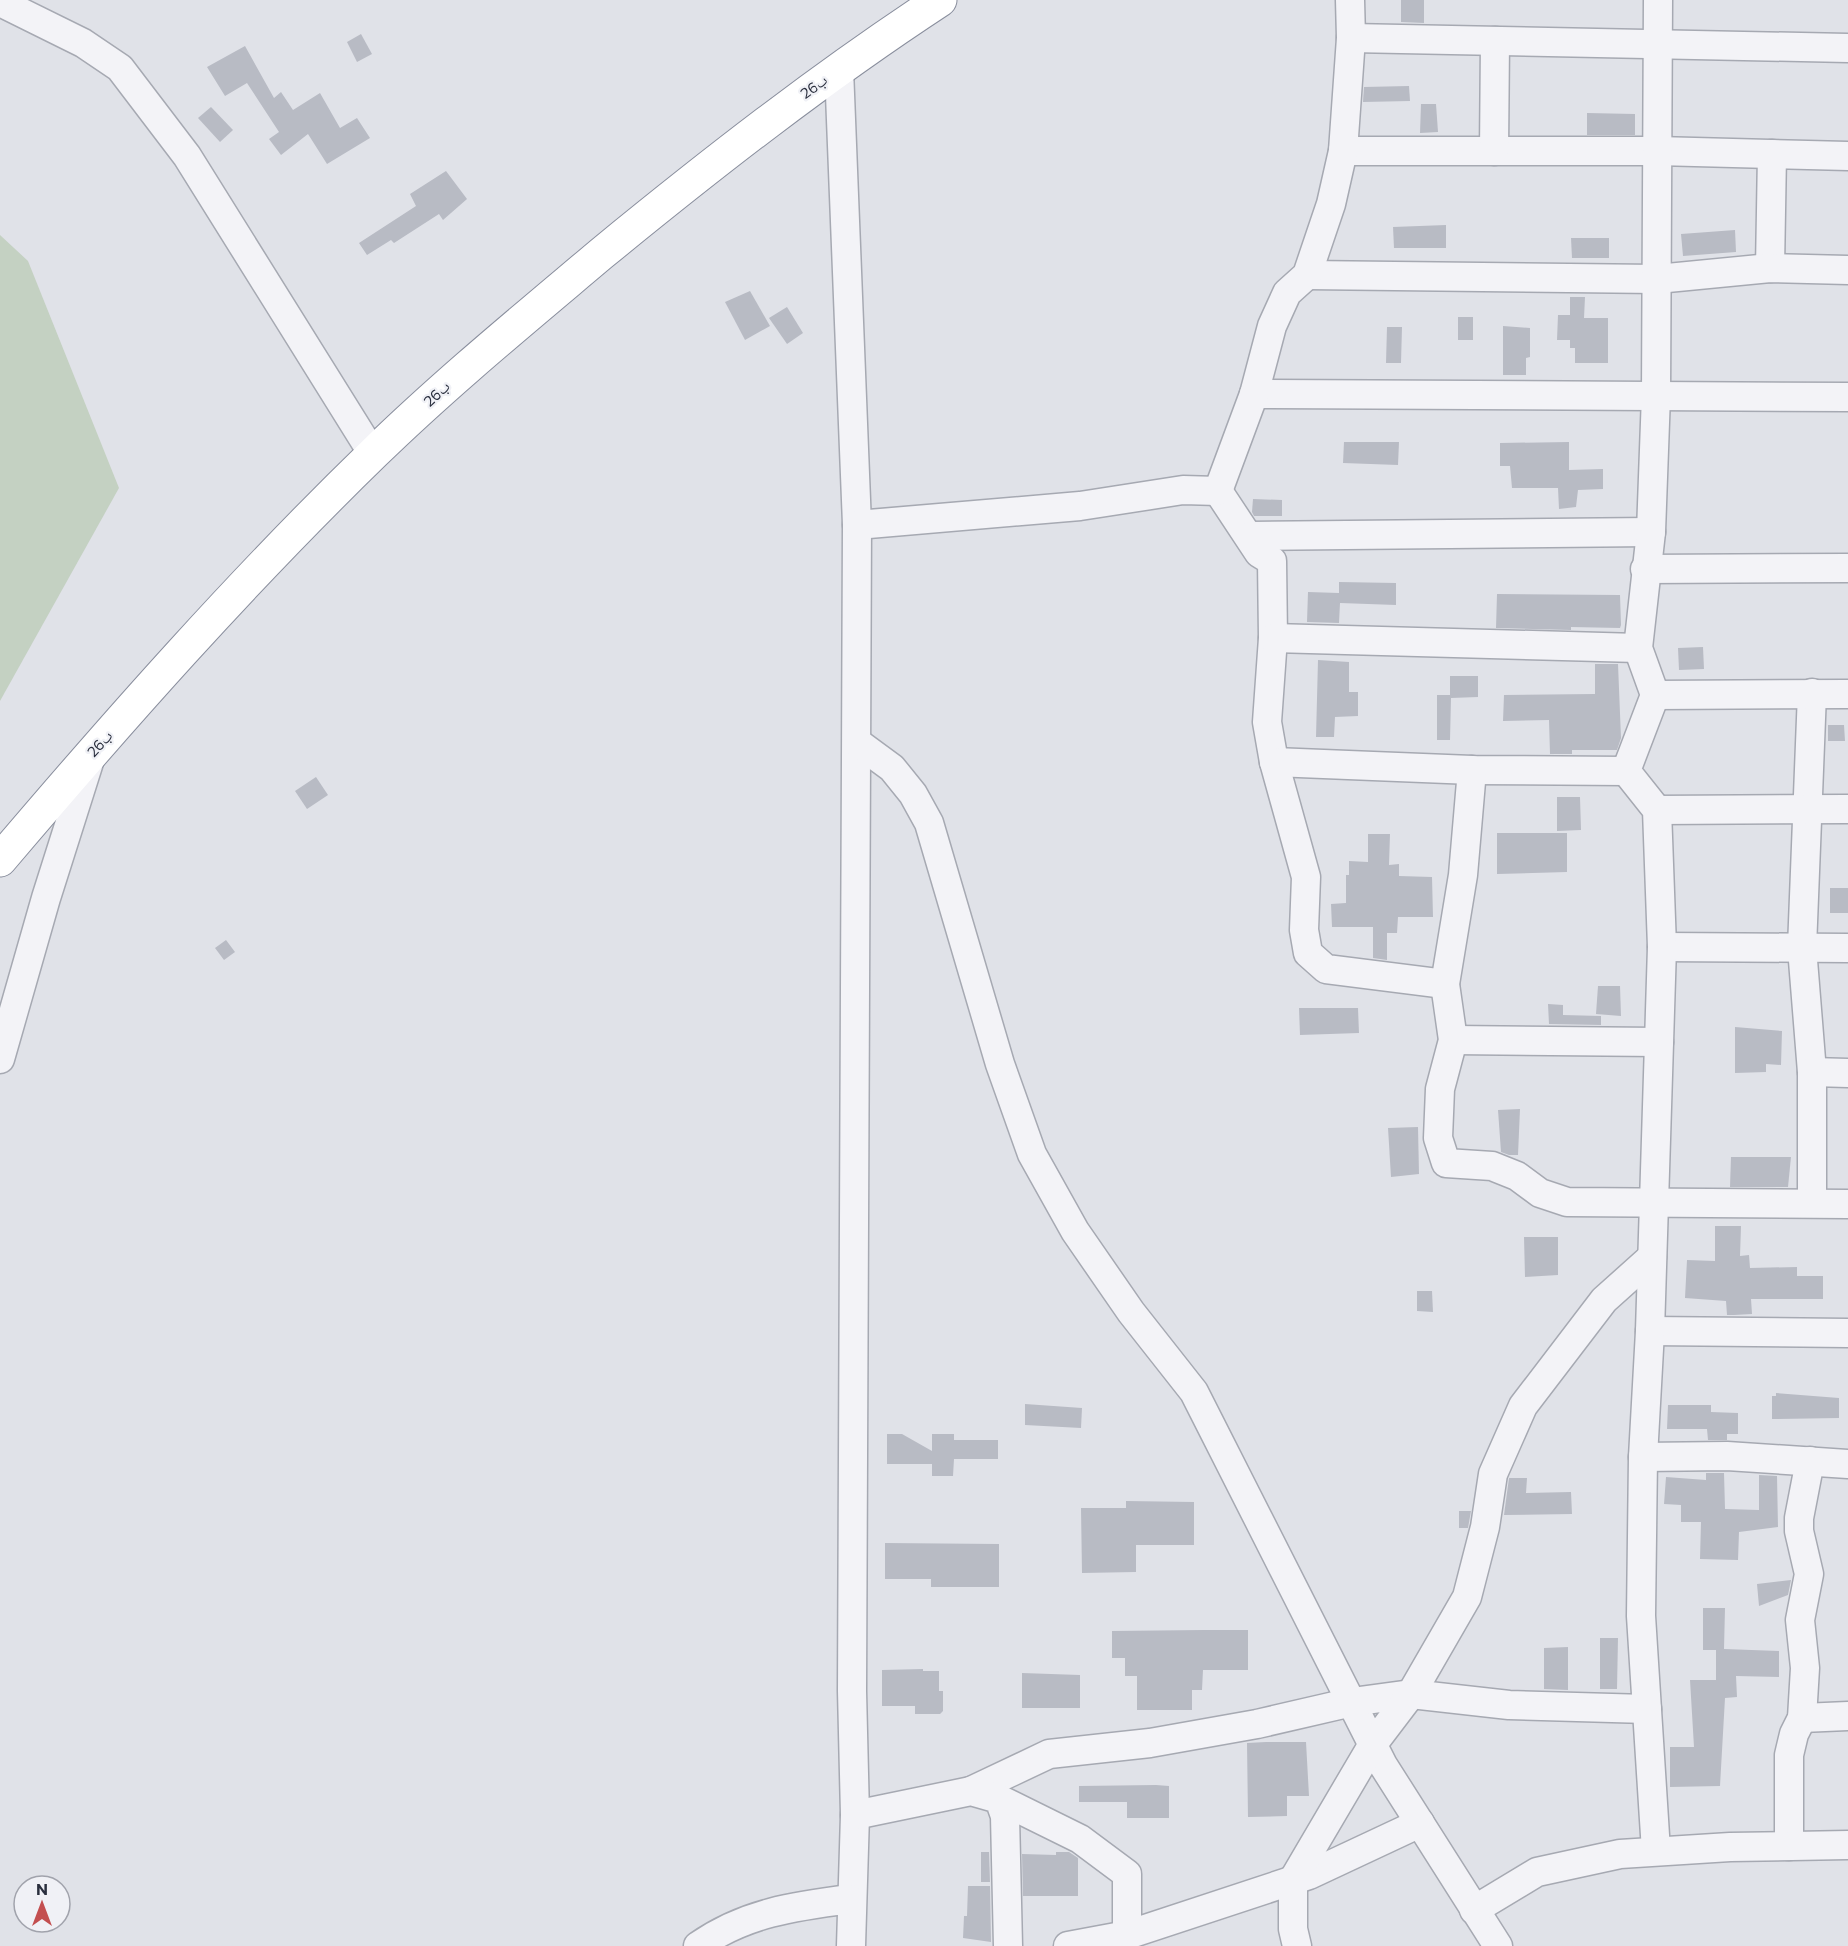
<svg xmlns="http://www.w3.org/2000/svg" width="1848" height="1946" viewBox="0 0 1848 1946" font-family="Commissioner,'Noto Naskh Arabic',sans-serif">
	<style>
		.green { fill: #c4d1c2 }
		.building { fill: #b8bbc4 }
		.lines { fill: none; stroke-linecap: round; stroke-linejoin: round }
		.minor-casing { stroke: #a6a9b2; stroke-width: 31 }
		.highway-casing { stroke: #898e9d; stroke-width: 35 }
		.minor { stroke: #f3f3f7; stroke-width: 28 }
		.highway { stroke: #fff; stroke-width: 33 }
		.labels { text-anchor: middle; stroke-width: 4.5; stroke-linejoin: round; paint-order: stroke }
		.street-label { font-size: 15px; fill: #2a2f3e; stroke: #f0f1f6 }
	</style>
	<rect width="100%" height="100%" fill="#e0e2e8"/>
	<path class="green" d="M0,235L28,261L119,488L0,701Z"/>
	<g class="building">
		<path d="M1401,0H1424V23L1401,22Z"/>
		<path d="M361,34L372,54L357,62L347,42Z"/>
		<path d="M245,46L274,98L281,92L293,110L320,93L340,128L357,118L370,138L327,164L308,134L281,155L269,139L279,132L247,83L225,96L207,67Z"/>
		<path d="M1409,86L1410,101L1363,102L1364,87Z"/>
		<path d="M1421,104H1436L1438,132L1420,133Z"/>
		<path d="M211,107L233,130L220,142L198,118Z"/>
		<path d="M1587,113L1635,114V135H1587Z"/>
		<path d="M446,171L467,199L443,220L439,214L394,243L391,240L367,255L359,243L416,206L410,194Z"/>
		<path d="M1446,225V248H1394L1393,227Z"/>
		<path d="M1735,230L1736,252L1683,256L1681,234Z"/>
		<path d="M1571,238H1609V258H1572Z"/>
		<path d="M750,291L770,326L745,340L725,302Z"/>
		<path d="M1570,297H1585L1584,318H1608V363H1575V348H1570V340H1557L1558,315H1570Z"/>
		<path d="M787,307L803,333L787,344L769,318Z"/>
		<rect x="1458" y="317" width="15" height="23"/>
		<path d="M1503,326L1530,328V357L1526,358V375H1503Z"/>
		<path d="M1387,327H1402L1401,363H1386Z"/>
		<path d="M1344,442H1399L1398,465L1343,463Z"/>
		<path d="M1569,442V470L1603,469V489L1578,490L1576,507L1559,509L1558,488H1512L1510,466H1500V443Z"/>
		<path d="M1253,499L1282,500V516H1254L1252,512Z"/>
		<path d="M1339,582L1396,583V605L1340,603L1339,623L1307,622L1308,592L1339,593Z"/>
		<path d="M1497,594L1620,595L1621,625L1620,628L1571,627V630L1496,628Z"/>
		<path d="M1703,647L1704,669L1679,670L1678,648Z"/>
		<path d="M1318,660L1349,662V692H1358V716L1335,717L1334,737H1316Z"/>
		<path d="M1595,664H1618L1621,738L1617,750H1572V754H1550L1549,720L1503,721L1504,695L1595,694Z"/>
		<path d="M1450,676H1478V697L1451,698L1450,740H1437V695H1450Z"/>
		<path d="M1828,725H1844L1845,741H1828Z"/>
		<path d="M316,777L328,795L307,809L295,791Z"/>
		<path d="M1557,797H1580L1581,830L1557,831Z"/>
		<path d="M1497,833H1567V872L1497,874Z"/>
		<path d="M1368,834H1390L1389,865L1399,864V876L1432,877L1433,917H1398L1397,933H1387V960L1373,958V927H1332L1331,904L1346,903V875H1349V861L1368,862Z"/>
		<rect x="1830" y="888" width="18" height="25"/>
		<path d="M226,940L235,952L224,960L215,948Z"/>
		<path d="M1598,986H1620L1621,1016L1596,1014Z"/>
		<path d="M1548,1004L1563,1005V1015L1601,1016V1025L1549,1024Z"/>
		<path d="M1299,1008H1358L1359,1033L1300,1035Z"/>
		<path d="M1735,1027L1782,1031L1781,1065L1766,1064V1072L1735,1073Z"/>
		<path d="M1520,1109L1518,1155H1509L1501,1152L1498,1110Z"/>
		<path d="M1418,1127L1419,1174L1391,1177L1388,1128Z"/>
		<path d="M1731,1157H1791L1788,1187H1730Z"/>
		<path d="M1715,1226H1741L1740,1256L1749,1255L1750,1268L1797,1267V1276H1823V1299H1751L1752,1314L1734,1315H1727L1726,1301L1685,1298L1687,1260L1715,1261Z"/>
		<path d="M1524,1237H1558V1275L1525,1277Z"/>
		<path d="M1417,1291H1432L1433,1312L1417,1311Z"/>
		<path d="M1776,1393L1839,1398V1418L1772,1419V1396H1776Z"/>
		<path d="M1025,1404L1082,1408L1081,1428L1025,1425Z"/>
		<path d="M1668,1405H1711V1412L1738,1413V1434H1727V1440H1708L1707,1429H1667Z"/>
		<path d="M887,1434H902L932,1451V1434H954V1440H998V1459H954L953,1476H932V1464H887Z"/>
		<path d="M1706,1473H1724L1725,1509L1759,1510V1475L1777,1476L1778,1527L1739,1532L1738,1560L1700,1559L1701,1522H1681V1505L1664,1504L1666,1477L1706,1480Z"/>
		<path d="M1509,1478H1527L1526,1493L1571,1492L1572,1514L1504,1515Z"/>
		<path d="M1126,1501L1194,1502V1545H1136V1572L1082,1573L1081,1508H1126Z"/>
		<path d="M1459,1511H1471L1468,1528H1459Z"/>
		<path d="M885,1543L999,1544V1587H931V1579H885Z"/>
		<path d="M1791,1580L1788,1595L1759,1606L1757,1584Z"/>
		<path d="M1703,1608H1725L1724,1649L1779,1651V1677L1736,1676L1737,1697L1725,1698L1720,1786L1670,1787V1747H1694L1690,1680H1716V1650H1703Z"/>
		<path d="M1203,1630H1248V1670H1203L1202,1690H1192V1710H1137V1676H1125V1658H1112V1631Z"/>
		<path d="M1600,1638H1618L1617,1689H1600Z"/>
		<path d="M1568,1647V1690L1544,1689V1648Z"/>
		<path d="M923,1669V1671H939V1691H943V1711L940,1714H915V1706H882V1670Z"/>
		<path d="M1022,1673L1080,1675V1708H1022Z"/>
		<path d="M1266,1742H1306L1309,1796H1287V1816L1248,1817L1247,1743Z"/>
		<path d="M1156,1785L1169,1786V1818H1127V1802H1079V1786Z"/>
		<path d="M981,1852H989L990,1882H981Z"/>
		<path d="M1056,1852H1069L1078,1858V1896H1023L1022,1854L1056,1855Z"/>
		<path d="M968,1886H990L991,1942L963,1938L964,1916H967Z"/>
	</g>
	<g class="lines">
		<defs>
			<g id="minor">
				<path d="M0,2L83,43L120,68L187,156L373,454"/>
				<path d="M1351,38L1848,48"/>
				<path d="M839,69L857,525L852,1691L855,1815L851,1946"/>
				<path d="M1343,151H1657L1848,156"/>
				<path d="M1494,151L1495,41"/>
				<path d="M1770,268L1772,154"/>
				<path d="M1307,275L1657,279L1770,268L1848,270"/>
				<path d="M1254,394L1848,397"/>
				<path d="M1218,491L1259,553L1272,561L1273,638L1267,722L1274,762L1306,877L1304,930L1308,953L1326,969L1445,984"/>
				<path d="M857,525L1080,506L1183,490L1218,491L1254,394L1272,326L1287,293L1307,275L1331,204L1343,151L1351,38L1350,0"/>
				<path d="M1250,536L1651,532"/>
				<path d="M1645,569L1848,568"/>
				<path d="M1273,638L1638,648"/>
				<path d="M1812,693L1802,948L1812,1072V1203"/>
				<path d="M1655,695L1848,694"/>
				<path d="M858,743L892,768L913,794L929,823L1000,1064L1032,1154L1075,1231L1131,1312L1194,1392L1383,1765L1498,1946"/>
				<path d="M1274,762L1472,770L1626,771"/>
				<path d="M1472,770L1463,875L1445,984L1453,1040L1440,1089L1438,1138L1446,1163L1492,1166L1517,1176L1540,1193L1567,1202L1848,1204"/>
				<path d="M1657,810L1848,809"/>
				<path d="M1662,947L1848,948"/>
				<path d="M1453,1040L1659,1042"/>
				<path d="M0,1059L46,898L91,756"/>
				<path d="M1812,1072L1848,1073"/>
				<path d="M1650,1331L1848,1333"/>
				<path d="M1643,1457L1727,1456L1848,1464"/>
				<path d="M1802,1718L1848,1716"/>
				<path d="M971,1791L1049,1754L1150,1743L1257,1724L1352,1702L1411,1694L1509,1705L1647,1709"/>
				<path d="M999,1799L1080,1839L1127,1874V1935"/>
				<path d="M855,1815L971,1791L999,1799L1005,1816L1008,1946"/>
				<path d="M1789,1846V1755L1794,1734L1802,1718L1805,1668L1800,1620L1809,1574L1799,1531V1518L1810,1461"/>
				<path d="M1656,1851L1641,1616L1643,1457L1650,1331L1662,947L1657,810L1626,771L1655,695L1638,648L1651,532L1656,395L1658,0"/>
				<path d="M1474,1910L1537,1872L1620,1854L1730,1847L1848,1845"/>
				<path d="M698,1946C745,1913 795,1906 850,1899"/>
				<path d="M1068,1946L1127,1935L1309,1875L1420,1823"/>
				<path d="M1297,1946L1293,1929V1880L1373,1744L1411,1694L1467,1597L1485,1527L1493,1474L1523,1406L1604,1300L1652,1257"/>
			</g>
			<path id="highway" d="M0,860C119,720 242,581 374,453C446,383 524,319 601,254C711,164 821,78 940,0"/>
		</defs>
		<use href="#minor" class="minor-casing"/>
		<use href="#highway" class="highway-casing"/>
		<use href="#minor" class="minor"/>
		<use href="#highway" class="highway"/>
	</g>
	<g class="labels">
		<g class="street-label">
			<text transform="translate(814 87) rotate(-36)" y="5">26ب</text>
			<text transform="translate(437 394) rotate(-43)" y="5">26ب</text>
			<text transform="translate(100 744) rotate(-48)" y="5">26ب</text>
		</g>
	</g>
	<g transform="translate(42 1904)"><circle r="28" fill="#f0f1f6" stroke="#a1a3ac" stroke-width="1.5"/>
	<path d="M0-4.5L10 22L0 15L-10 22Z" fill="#c34f50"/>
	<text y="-9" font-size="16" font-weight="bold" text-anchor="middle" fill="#2a2f3e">N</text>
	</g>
</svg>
